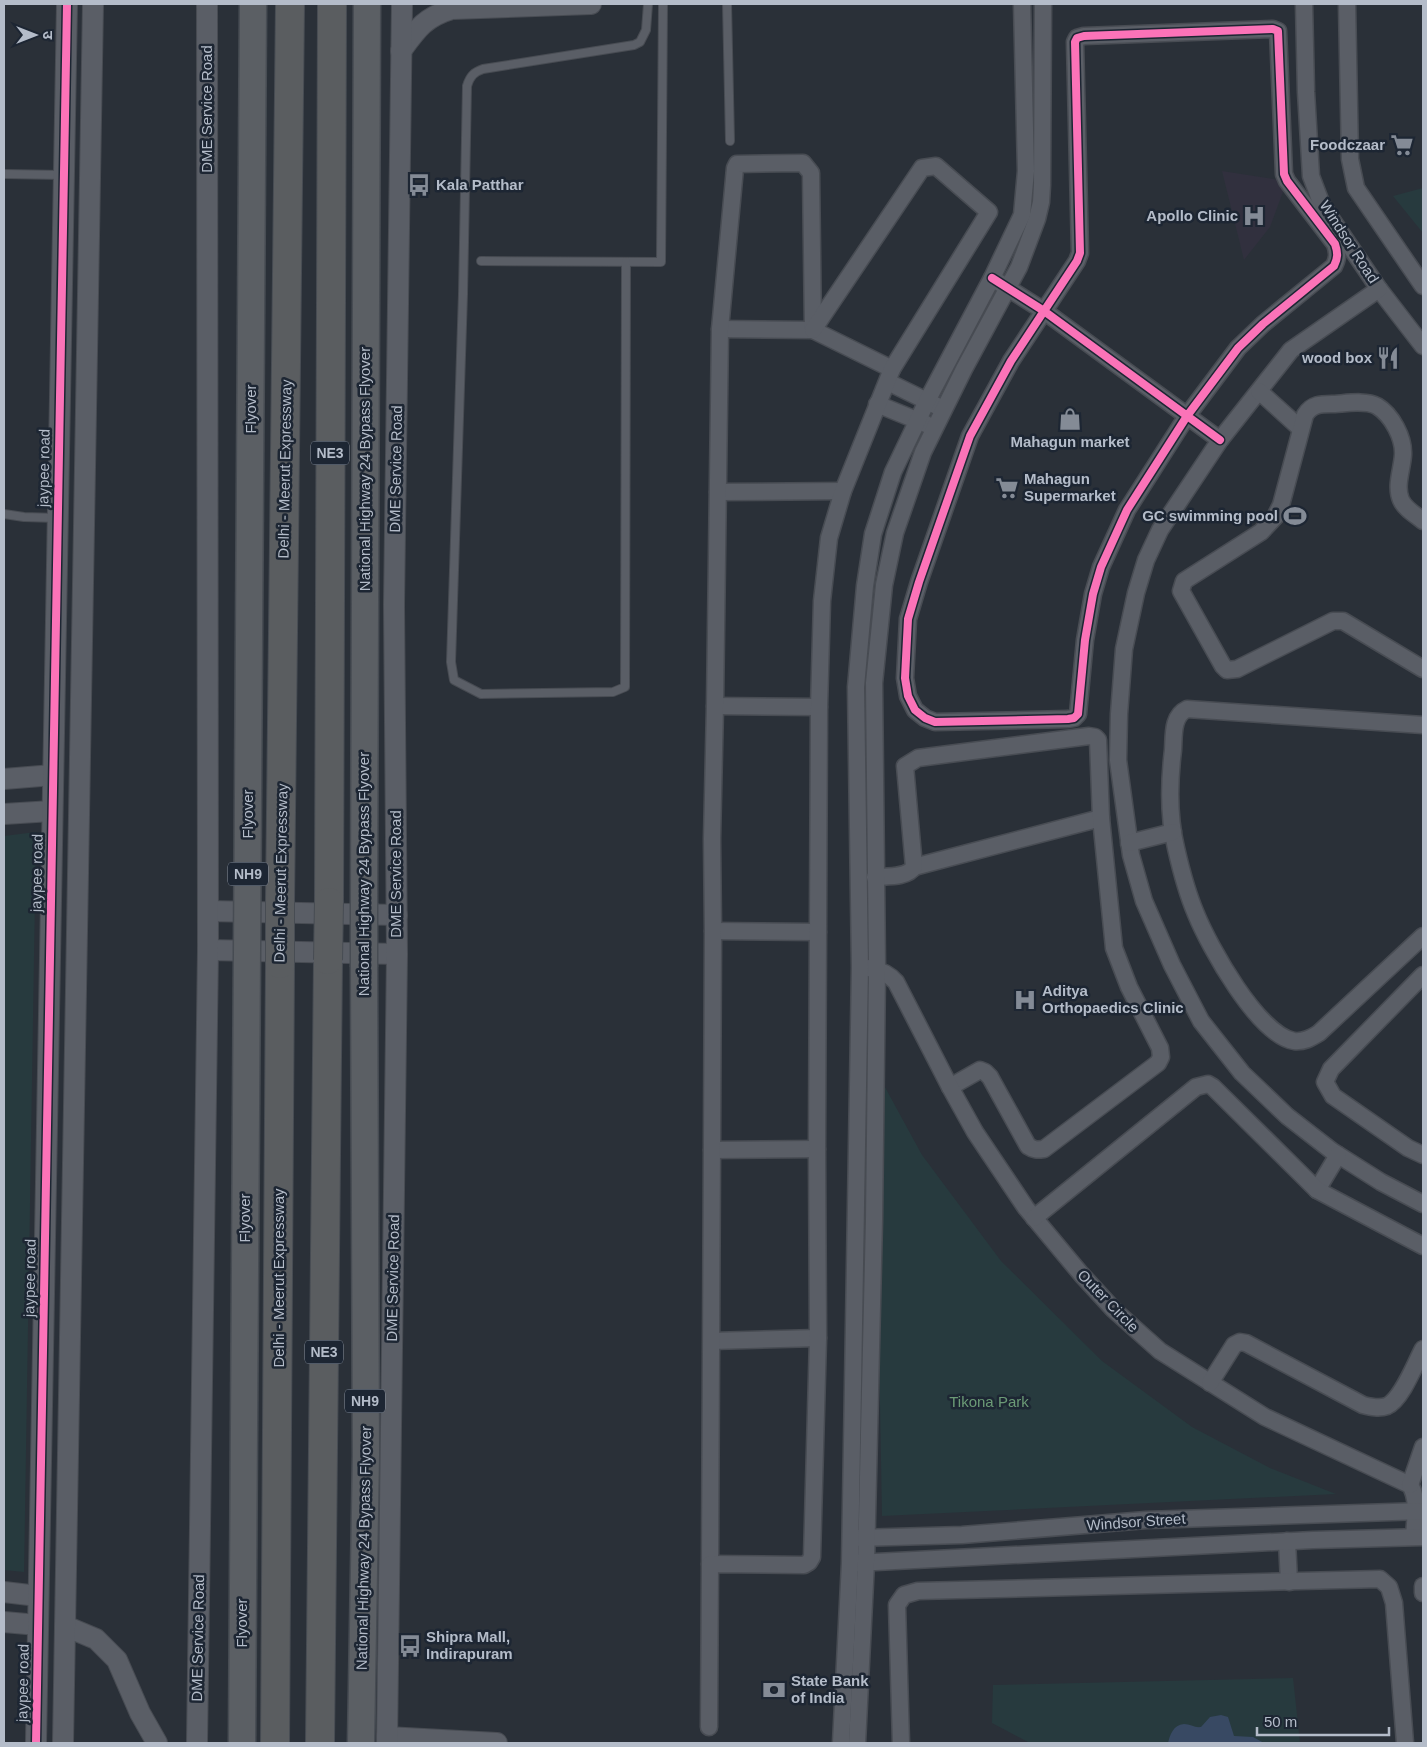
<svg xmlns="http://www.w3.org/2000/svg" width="1427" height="1747" viewBox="0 0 1427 1747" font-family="Arial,'Noto Sans Devanagari',sans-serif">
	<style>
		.medical { fill: #31303e }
		.green { fill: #273a3e }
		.water { fill: #384963 }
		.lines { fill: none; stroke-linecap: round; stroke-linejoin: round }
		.service-casing { stroke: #484c53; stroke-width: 10 }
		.minor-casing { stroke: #484c53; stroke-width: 19 }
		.tertiary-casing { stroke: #484c53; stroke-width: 22 }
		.trunk-casing { stroke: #474c53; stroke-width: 29 }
		.motorway-casing { stroke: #474c53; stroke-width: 30 }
		.service { stroke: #5a5e66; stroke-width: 8 }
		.minor { stroke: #5a5e66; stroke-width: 16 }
		.tertiary { stroke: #5a5e66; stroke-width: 20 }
		.trunk { stroke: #5b5f64; stroke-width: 26 }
		.motorway { stroke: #5a5d60; stroke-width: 28 }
		.trunk-bridge-casing { stroke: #474c53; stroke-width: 29; stroke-linecap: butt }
		.motorway-bridge-casing { stroke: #474c53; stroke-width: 30; stroke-linecap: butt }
		.trunk-bridge { stroke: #5b5f64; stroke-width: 26 }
		.motorway-bridge { stroke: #5a5d60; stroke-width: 28 }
		.cycleway-casing { stroke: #1d2633; stroke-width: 11 }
		.cycleway { stroke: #fb73b8; stroke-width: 8 }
		.labels { text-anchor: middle; stroke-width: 5; stroke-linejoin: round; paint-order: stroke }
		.shield { fill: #1d2633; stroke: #878f9c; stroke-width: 1 }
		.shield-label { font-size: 14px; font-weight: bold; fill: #b4bcc9 }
		.street-label { font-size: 15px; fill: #b4bcc9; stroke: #1d2633 }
		.poi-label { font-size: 15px; font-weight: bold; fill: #b4bcc9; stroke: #1d2633; text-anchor: start }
		.park-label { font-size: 15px; fill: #6b9a76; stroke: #1d2633 }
	</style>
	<rect width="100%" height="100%" fill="#2a3038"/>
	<path class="medical" d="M1222,171L1287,181L1270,227L1244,260Z"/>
	<g class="green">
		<path d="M1423,188V233L1393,196Z"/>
		<path d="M36,832L24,1572L4,1570V836Z"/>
		<path d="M874,1067L922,1155L1001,1261L1102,1361L1192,1427L1270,1468L1336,1494L882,1516Z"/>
		<path d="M1293,1678L1300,1743H1030L992,1723L993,1685Z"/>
	</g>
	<path class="water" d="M1221,1715L1228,1717L1234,1736L1253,1737L1264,1743H1168C1170,1735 1173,1725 1184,1724C1190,1724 1195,1728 1201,1727L1210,1717Z"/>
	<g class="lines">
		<defs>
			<g id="service">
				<path d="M727,4L730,141"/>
				<path d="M4,174L63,175"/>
				<path d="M481,261L661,262L663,4"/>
				<path d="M626,262L625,687L613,692L481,694L454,680L451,662L463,294L467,86C470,76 474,72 483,69L634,45L640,42L646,30L648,4"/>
				<path d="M4,514L24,517L57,518"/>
			</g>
			<g id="minor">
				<path d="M1304,4L1306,92L1311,176L1322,205L1379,289L1423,346"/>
				<path d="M1347,4L1350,159L1356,188L1423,286"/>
				<path d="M992,278L1044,311L1077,261L1080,253L1075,42L1077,38L1084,36L1273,29L1278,31L1284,174L1287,181L1335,244C1338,253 1338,258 1334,266L1263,324L1238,348L1187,416L1127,510L1101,567L1093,594L1085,640L1078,714L1074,718L1068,719L935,722L925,718L915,710L908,696L905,678L908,619L919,582L970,436L1011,361L1044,311L1220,440"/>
				<path d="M1379,289L1291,350L1220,440L1160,530L1146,560L1136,593L1124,649L1119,714L1118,760L1131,855L1144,901L1172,965L1201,1021L1242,1073L1287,1116L1332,1151L1381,1182L1423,1204"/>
				<path d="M720,329L813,330L892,369"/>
				<path d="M888,382L937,406"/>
				<path d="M1259,391L1301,429"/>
				<path d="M877,404L926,424"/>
				<path d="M718,492L843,491"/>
				<path d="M1423,521C1416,515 1405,509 1401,500C1395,486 1402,470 1403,455C1404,438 1392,415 1377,406C1366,400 1348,403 1335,404C1323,404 1312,403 1305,415L1281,505L1275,517L1261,532L1184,581L1181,591L1223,666L1227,670L1237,669L1333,621H1343L1423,669"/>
				<path d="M715,706L819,707"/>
				<path d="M1423,725L1187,709C1172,716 1174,735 1173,750C1169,783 1168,815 1176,848C1181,870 1187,893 1196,914C1209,946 1258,1035 1294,1041C1304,1042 1311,1038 1319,1033L1423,936"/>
				<path d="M1129,843L1173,832"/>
				<path d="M914,867L1101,818"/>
				<path d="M875,877C887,876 907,878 914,867L905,766L918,758L1089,736L1095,737L1098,740L1101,818L1114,948L1129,987L1160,1048L1161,1057L1158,1063L1044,1149C1037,1150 1034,1150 1028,1146L990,1077L985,1072L980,1070L950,1087"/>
				<path d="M713,931L818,932"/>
				<path d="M869,968C881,970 889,974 896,982L950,1087L975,1132L1026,1208L1081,1274L1114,1310L1160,1351L1265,1417L1410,1485C1419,1499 1415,1520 1414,1536"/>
				<path d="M1423,975L1331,1069L1325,1082L1333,1096L1408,1148L1423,1155"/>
				<path d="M712,1150L817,1149"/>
				<path d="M1317,1190L1338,1155"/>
				<path d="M1034,1218L1196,1087L1208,1084L1213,1087L1317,1190L1423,1246"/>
				<path d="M712,1341L818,1338"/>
				<path d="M1210,1383L1234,1345L1240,1342L1246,1343L1363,1405C1371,1407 1379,1409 1387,1406C1402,1399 1415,1364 1423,1349"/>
				<path d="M1410,1485L1423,1447"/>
				<path d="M857,1538L962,1535L1146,1520L1423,1511"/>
				<path d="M1287,1541L1289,1582"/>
				<path d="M856,1563L1313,1540L1423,1537"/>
				<path d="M710,1564L713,931L712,839L715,706L720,329L735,168L737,164L803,163L811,173L813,330"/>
				<path d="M1423,1586V1593"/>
				<path d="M709,1727L710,1564L804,1565L809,1562L812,1557L818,1338L817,1149L819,707L822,601L829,538L843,491L892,369L989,212L936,166L922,168L813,330"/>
				<path d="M841,1743L850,1563L860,967L856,687L865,586L873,534L893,472L927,401L992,278L1022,215L1026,171L1022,4"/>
				<path d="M857,1743L866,1562L874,1219L877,969L874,683L884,585L895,533L923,452L964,369L1019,267L1037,219L1041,202L1042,185L1043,4"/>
				<path d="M901,1743L897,1605L904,1595L918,1591L1380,1579L1389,1587L1394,1603L1405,1743"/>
			</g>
			<g id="tertiary">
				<path d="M401,51C417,29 425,17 452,9L591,4"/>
				<path d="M4,779L53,775"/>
				<path d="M4,814L52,811"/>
				<path d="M208,911L397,915"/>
				<path d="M208,950L397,954"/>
				<path d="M4,1592L38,1596"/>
				<path d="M4,1622L38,1625"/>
				<path d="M65,1626L96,1639L117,1660L140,1713L157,1743"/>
				<path d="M387,1737L497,1743"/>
				<path d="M36,1743L67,4"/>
				<path d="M63,1743L93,4"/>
				<path d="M197,1743L208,950L207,4"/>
				<path d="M387,1743L397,954L394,605L402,4"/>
			</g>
			<g id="trunk">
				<path d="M364,903L367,4"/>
				<path d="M361,1743L366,1455L364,967"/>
			</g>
			<g id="motorway">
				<path d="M280,902L290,4"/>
				<path d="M329,902L332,4"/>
				<path d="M275,1743L280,964"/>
				<path d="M320,1743L328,960"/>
			</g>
		</defs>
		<use href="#service" class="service-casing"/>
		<use href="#minor" class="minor-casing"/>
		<use href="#tertiary" class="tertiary-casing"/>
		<use href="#trunk" class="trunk-casing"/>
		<use href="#motorway" class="motorway-casing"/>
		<use href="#service" class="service"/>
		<use href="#minor" class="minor"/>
		<use href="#tertiary" class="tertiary"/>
		<use href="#trunk" class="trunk"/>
		<use href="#motorway" class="motorway"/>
		<defs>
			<g id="trunk-bridge">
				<path d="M364,903V967"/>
				<path d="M242,1743L253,4"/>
			</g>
			<g id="motorway-bridge">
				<path d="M328,960L329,902"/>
				<path d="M280,964V902"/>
			</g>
		</defs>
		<use href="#trunk-bridge" class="trunk-bridge-casing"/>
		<use href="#motorway-bridge" class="motorway-bridge-casing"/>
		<use href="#trunk-bridge" class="trunk-bridge"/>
		<use href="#motorway-bridge" class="motorway-bridge"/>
		<defs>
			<g id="cycleway">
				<path d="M992,278L1044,311L1077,261L1080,253L1075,42L1077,38L1084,36L1273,29L1278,31L1284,174L1287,181L1335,244C1338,253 1338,258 1334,266L1263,324L1238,348L1187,416L1127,510L1101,567L1093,594L1085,640L1078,714L1074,718L1068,719L935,722L925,718L915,710L908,696L905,678L908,619L919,582L970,436L1011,361L1044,311L1220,440"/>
				<path d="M36,1743L67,4"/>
			</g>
		</defs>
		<use href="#cycleway" class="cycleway-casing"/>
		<use href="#cycleway" class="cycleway"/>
	</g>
	<defs>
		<symbol id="supermarket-bare" viewBox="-9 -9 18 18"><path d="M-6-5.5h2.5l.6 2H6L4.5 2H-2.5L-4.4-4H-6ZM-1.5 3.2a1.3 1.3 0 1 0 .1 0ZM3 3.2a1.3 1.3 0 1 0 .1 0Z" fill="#848b96" stroke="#1d2633" stroke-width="2.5" paint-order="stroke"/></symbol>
		<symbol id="bus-bare" viewBox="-9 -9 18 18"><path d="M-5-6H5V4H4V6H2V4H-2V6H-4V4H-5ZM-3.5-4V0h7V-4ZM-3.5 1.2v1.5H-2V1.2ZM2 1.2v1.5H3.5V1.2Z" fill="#848b96" stroke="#1d2633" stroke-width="2.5" paint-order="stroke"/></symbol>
		<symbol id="hospital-bare" viewBox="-9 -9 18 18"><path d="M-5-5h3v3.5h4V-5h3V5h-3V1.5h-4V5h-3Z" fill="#848b96" stroke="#1d2633" stroke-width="2.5" paint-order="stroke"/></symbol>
		<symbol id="restaurant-bare" viewBox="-9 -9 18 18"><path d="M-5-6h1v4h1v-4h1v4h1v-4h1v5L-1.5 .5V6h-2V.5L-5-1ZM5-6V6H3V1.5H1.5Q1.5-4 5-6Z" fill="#848b96" stroke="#1d2633" stroke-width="2.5" paint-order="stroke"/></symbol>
		<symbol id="shop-bare" viewBox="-9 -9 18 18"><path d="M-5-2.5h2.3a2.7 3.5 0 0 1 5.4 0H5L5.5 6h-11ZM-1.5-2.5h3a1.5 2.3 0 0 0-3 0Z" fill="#848b96" stroke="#1d2633" stroke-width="2.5" paint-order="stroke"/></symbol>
		<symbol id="stadium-bare" viewBox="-9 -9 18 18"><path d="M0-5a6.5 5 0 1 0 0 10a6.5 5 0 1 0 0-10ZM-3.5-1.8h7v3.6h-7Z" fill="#848b96" stroke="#1d2633" stroke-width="2.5" paint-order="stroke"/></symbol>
		<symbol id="bank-bare" viewBox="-9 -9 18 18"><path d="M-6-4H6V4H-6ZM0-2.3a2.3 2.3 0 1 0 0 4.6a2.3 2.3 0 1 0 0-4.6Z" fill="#848b96" stroke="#1d2633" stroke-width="2.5" paint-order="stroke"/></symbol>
	</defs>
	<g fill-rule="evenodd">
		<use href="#supermarket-bare" x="1386" y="129" width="32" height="32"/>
		<use href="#bus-bare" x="403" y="169" width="32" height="32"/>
		<use href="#hospital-bare" x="1238" y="200" width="32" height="32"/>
		<use href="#restaurant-bare" x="1372" y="342" width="32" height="32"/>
		<use href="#shop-bare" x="1054" y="403" width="32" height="32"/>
		<use href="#supermarket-bare" x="991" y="472" width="32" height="32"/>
		<use href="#stadium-bare" x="1279" y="500" width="32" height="32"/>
		<use href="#hospital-bare" x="1009" y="984" width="32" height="32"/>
		<use href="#bus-bare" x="394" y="1630" width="32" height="32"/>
		<use href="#bank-bare" x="758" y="1674" width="32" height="32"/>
	</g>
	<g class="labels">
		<g class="shield">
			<rect x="311" y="441.5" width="38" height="23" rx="4"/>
			<rect x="228" y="862.5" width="40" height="23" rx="4"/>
			<rect x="305" y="1340.5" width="38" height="23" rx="4"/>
			<rect x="345" y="1389.5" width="40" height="23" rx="4"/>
		</g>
		<g class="shield-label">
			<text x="330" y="458">NE3</text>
			<text x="248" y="879">NH9</text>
			<text x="324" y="1357">NE3</text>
			<text x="365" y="1406">NH9</text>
		</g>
		<g class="street-label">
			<text transform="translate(207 109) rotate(-90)" y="5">DME Service Road</text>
			<text transform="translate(1349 242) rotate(57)" y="5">Windsor Road</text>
			<text transform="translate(251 409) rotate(-90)" y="5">Flyover</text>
			<text transform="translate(44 468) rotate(-89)" y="5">jaypee road</text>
			<text transform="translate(285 469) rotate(-89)" y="5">Delhi - Meerut Expressway</text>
			<text transform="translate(365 469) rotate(-90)" y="5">National Highway 24 Bypass Flyover</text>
			<text transform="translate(396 469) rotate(-89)" y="5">DME Service Road</text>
			<text transform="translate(248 814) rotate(-90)" y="5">Flyover</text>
			<text transform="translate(37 873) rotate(-89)" y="5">jaypee road</text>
			<text transform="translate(281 873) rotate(-89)" y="5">Delhi - Meerut Expressway</text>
			<text transform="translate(364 874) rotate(-90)" y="5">National Highway 24 Bypass Flyover</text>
			<text transform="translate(396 874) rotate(-90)" y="5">DME Service Road</text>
			<text transform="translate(245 1218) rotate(-90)" y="5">Flyover</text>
			<text transform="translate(30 1278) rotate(-89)" y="5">jaypee road</text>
			<text transform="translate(279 1278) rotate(-90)" y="5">Delhi - Meerut Expressway</text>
			<text transform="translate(393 1278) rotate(-89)" y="5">DME Service Road</text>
			<text transform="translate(1108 1301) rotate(46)" y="5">Outer Circle</text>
			<text transform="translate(1136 1522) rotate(-4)" y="5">Windsor Street</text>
			<text transform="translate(364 1548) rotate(-89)" y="5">National Highway 24 Bypass Flyover</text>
			<text transform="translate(242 1623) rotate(-90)" y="5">Flyover</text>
			<text transform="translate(198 1638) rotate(-89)" y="5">DME Service Road</text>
			<text transform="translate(23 1683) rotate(-89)" y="5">jaypee road</text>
		</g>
		<g class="poi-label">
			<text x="1385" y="150" text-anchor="end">Foodczaar</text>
			<text x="436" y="190">Kala Patthar</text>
			<text x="1238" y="221" text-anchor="end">Apollo Clinic</text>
			<text x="1372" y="363" text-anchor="end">wood box</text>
			<text x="1070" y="447" text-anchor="middle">Mahagun market</text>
			<text x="1024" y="484">Mahagun<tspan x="1024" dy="17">Supermarket</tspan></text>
			<text x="1278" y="521" text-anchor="end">GC swimming pool</text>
			<text x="1042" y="996">Aditya<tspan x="1042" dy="17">Orthopaedics Clinic</tspan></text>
			<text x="426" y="1642">Shipra Mall,<tspan x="426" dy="17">Indirapuram</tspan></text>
			<text x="791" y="1686">State Bank<tspan x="791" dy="17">of India</tspan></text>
		</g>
		<g class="park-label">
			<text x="989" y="1407">Tikona Park</text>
		</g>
	</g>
	<rect width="1427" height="1747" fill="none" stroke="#b4bcc9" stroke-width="10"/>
	<g transform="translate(35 35) rotate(90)" stroke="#1d2633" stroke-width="4" paint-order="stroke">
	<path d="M0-4L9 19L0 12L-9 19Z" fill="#b4bcc9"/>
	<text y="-8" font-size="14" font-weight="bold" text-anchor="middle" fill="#b4bcc9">उ</text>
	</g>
	<path d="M1257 1727v8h132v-8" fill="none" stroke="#b4bcc9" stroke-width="2.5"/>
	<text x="1264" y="1727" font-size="15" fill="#b4bcc9" stroke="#1d2633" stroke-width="4" paint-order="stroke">50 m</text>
</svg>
